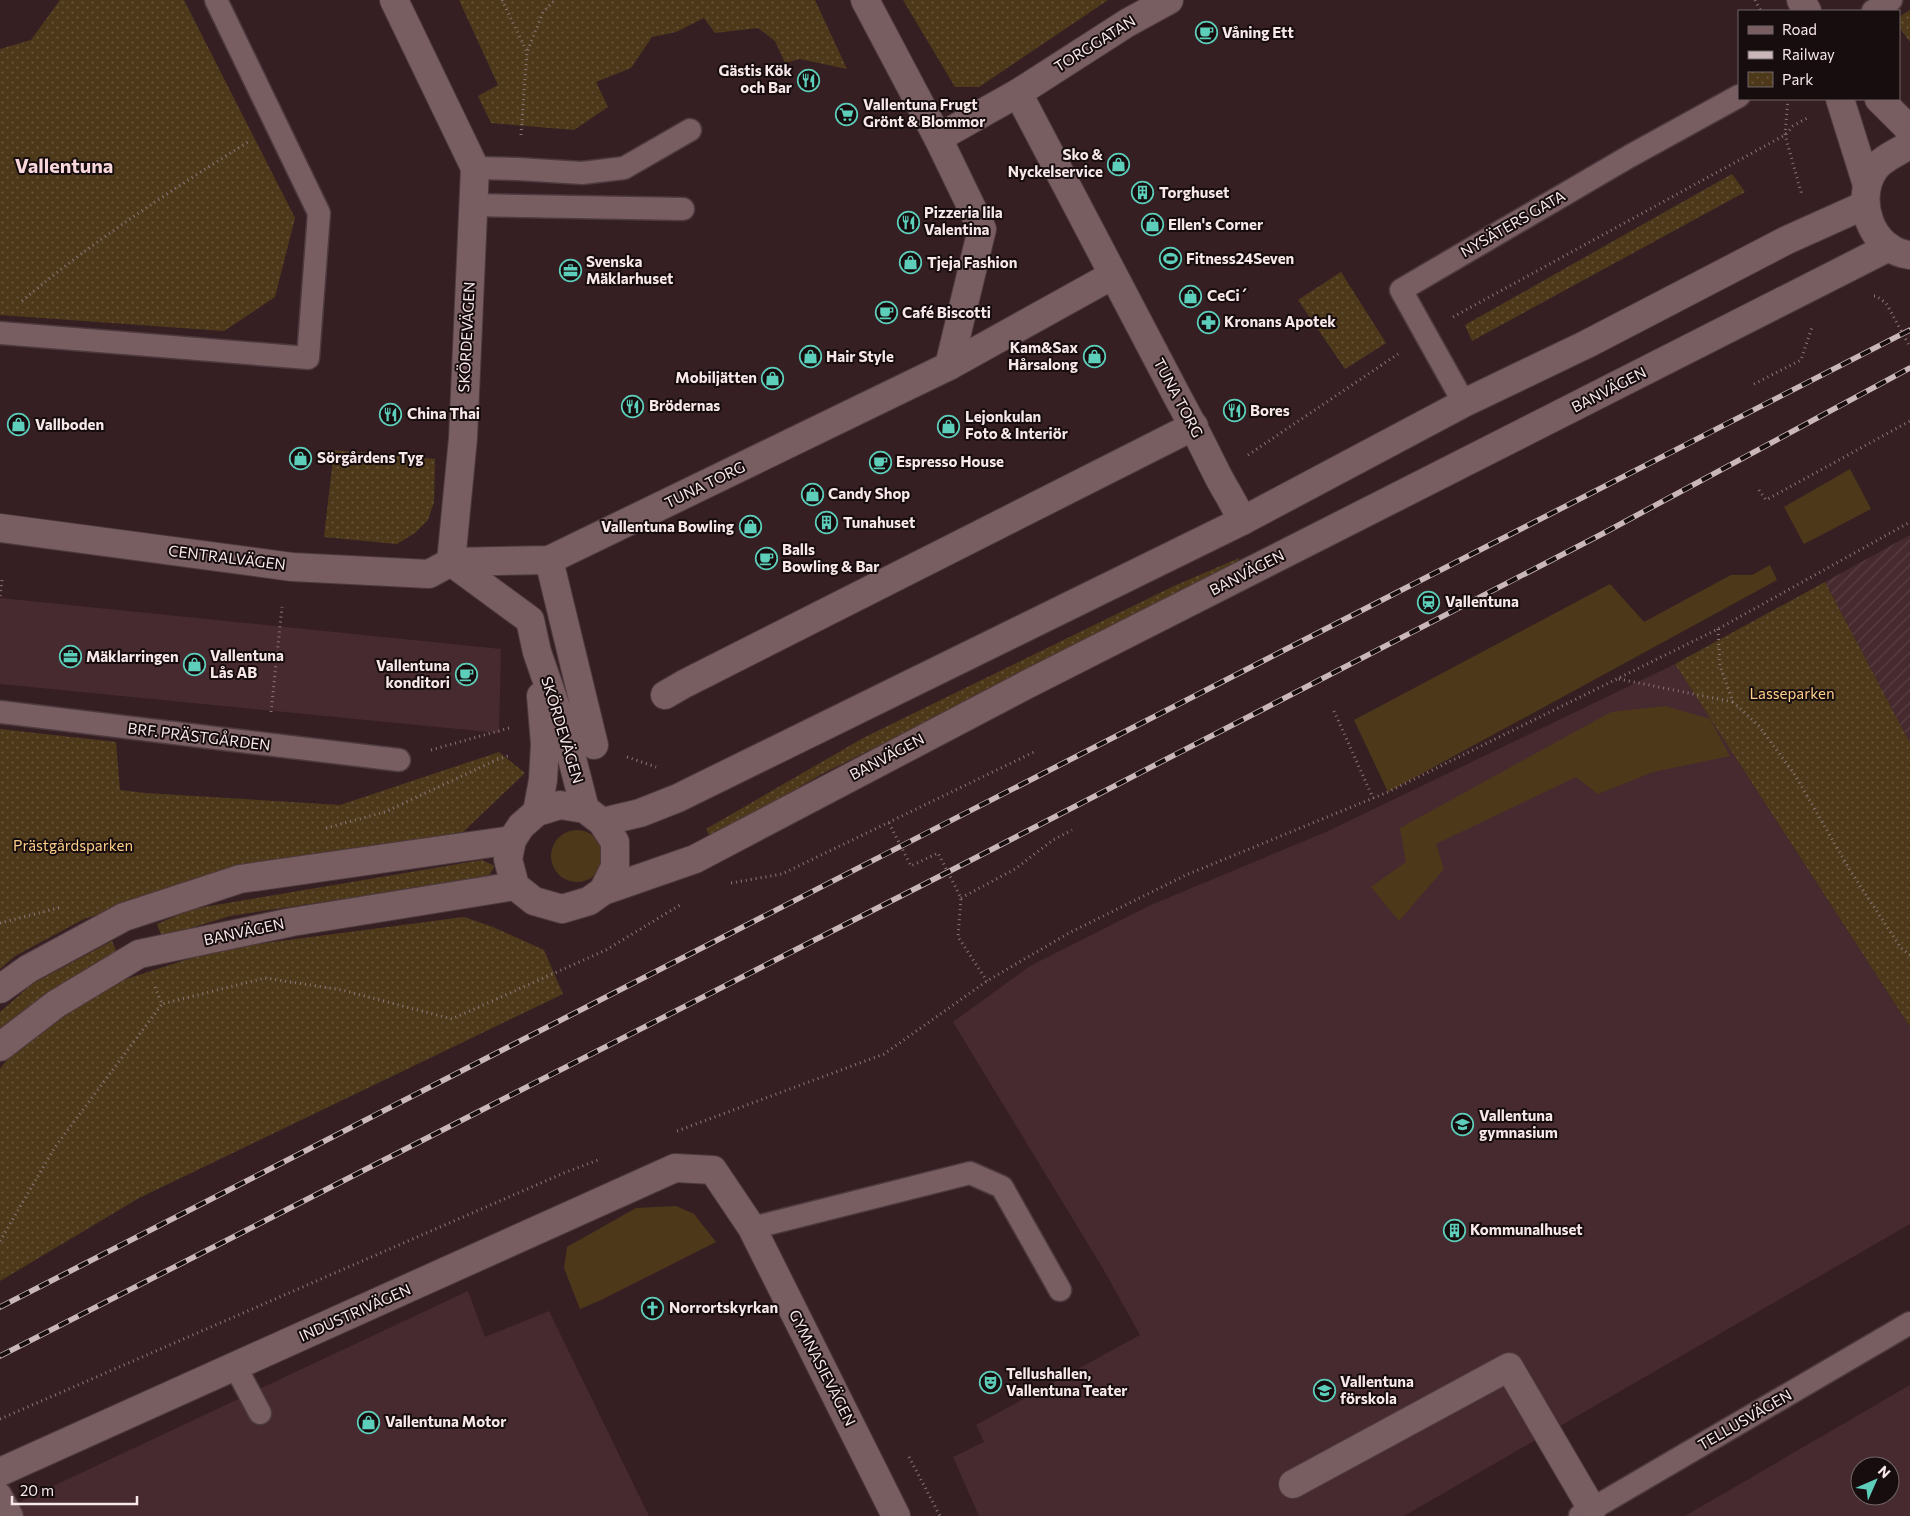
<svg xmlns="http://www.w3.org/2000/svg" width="1910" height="1516" viewBox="0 0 1910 1516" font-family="Commissioner,sans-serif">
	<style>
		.built { fill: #462a2f; fill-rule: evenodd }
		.industrial { fill: url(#industrial-furrows) }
		.grass { fill: #4d391a }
		.park { fill: url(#park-dots) }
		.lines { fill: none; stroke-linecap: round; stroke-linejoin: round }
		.service-casing { stroke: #4d3a3e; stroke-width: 25 }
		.pedestrian-casing { stroke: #4d3a3e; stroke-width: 30 }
		.minor-casing { stroke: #4d3a3e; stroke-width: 30 }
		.tertiary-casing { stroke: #4d3a3e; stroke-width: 30 }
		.path { stroke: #8a7679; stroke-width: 3; stroke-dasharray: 1 4; stroke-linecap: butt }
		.service { stroke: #785d61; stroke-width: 22 }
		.pedestrian { stroke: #785d61; stroke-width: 28 }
		.minor { stroke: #785d61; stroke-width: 28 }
		.tertiary { stroke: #785d61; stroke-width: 28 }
		.rail-casing { stroke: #c9b7b9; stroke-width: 5.5 }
		.rail { stroke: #170d0e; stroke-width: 4; stroke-dasharray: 11; stroke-linecap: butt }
		.labels { text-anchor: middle; stroke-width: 4; stroke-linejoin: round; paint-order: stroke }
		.poi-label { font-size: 15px; font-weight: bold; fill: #f8e8ea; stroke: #170d0e; text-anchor: start }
		.street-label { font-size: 15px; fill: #f8e8ea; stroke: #170d0e }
		.park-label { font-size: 15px; fill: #fecf88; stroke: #170d0e }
		.district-label { font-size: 20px; font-weight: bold; fill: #f8d8dc; stroke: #170d0e }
	</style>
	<defs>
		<pattern id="industrial-furrows" width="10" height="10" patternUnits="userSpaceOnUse" patternTransform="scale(1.25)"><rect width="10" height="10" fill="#462a2f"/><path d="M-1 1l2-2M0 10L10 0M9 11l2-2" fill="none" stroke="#583f43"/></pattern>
		<pattern id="park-dots" width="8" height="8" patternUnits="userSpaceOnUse" patternTransform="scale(1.25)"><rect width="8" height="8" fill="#4d391a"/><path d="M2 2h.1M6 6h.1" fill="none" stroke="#67563b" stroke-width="1.8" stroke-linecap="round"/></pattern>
	</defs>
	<rect width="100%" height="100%" fill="#361f23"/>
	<g class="built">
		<path d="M0,598L501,649L499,733L0,684Z"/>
		<path d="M1675,664L1910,1027V1224L1404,1516H979L953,1457L984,1442L976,1425L1140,1335L1105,1272L953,1022L1030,966L1151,905L1326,832Z"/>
		<path d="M468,1291L485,1337L549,1311L649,1516H0V1511Z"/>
		<path d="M1910,1385V1516H1685ZM1860,1466H1890V1496H1860Z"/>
	</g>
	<path class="industrial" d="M1910,535V743L1825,582Z"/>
	<g class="grass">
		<path d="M1850,469L1871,509L1804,544L1784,507Z"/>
		<path d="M1770,565L1777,580L1388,792L1354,720L1610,584L1644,622L1731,575H1752Z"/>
		<path d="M1665,706L1710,719L1730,756L1653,772L1598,794L1576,777L1436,844L1444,869L1399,921L1371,887L1406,862L1400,828L1611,712Z"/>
		<circle cx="577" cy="856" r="26"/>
		<path d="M676,1206L694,1214L716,1242L601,1300L580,1309L564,1268L567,1247L636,1208Z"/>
	</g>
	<g class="park">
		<path d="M60,0H184L295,218L275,297L224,331L0,315V49L31,40Z"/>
		<path d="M459,0H815L847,69L800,59L785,63L775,41L758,28L715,33L704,18L676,32L652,37L631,68L596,82L608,107L574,130L491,123L478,96L498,85Z"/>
		<path d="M903,0H1108L979,87H955Z"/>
		<path d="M1910,10V42L1899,27V17Z"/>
		<path d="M1732,174L1745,192L1472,341L1465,325Z"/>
		<path d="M1341,272L1386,343L1345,369L1298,300Z"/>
		<path d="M334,450L435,459L434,502L428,520L415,533L397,544L324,537Z"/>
		<path d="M1239,558L1238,567L820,775L711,839L706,829L865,737L1174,586Z"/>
		<path d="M1825,582L1910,743V1027L1675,664Z"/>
		<path d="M0,729L116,742L120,790L145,793L340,805L499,752L525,773L463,832L239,869L84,919L15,956L0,969Z"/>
		<path d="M482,860L495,866L488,877L230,916L162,937L157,924L192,909Z"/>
		<path d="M464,917L493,927L544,950L563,994L139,1198L0,1281V1069L14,1050L114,983L219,949Z"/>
		<path d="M112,941L118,955L32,1005L0,1036V1012L32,984Z"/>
	</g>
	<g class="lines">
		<defs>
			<g id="service">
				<path d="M1873,11L1891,0"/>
				<path d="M475,168L518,169L582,173L624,168L690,130"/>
				<path d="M474,205L683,209"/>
				<path d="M0,333L308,358L319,213L216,0"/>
				<path d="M1464,403L1401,290L1630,156L1739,96"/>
				<path d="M0,712L399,760"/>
				<path d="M752,1228L970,1173L1002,1187L1060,1290"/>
				<path d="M235,1366L260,1413"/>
				<path d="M0,1494L12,1516"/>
				<path d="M1580,1516L1910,1323"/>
			</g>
			<g id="pedestrian">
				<path d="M865,0L938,138"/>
				<path d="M1018,93L1178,398C1192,423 1204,448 1217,474C1225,490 1235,504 1242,521"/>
				<path d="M949,366L1113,275"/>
				<path d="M549,560L594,745"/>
				<path d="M451,562L549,560L949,366L982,229L938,138L1018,93L1127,23L1169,0"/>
				<path d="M665,695L684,684L1194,426"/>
			</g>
			<g id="minor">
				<path d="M394,0L475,168L463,438L451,562"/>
				<path d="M1801,0L1807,11"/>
				<path d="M1840,99L1867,185"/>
				<path d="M1879,99L1910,130"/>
				<path d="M0,528L292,567L429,574L451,562"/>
				<path d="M451,562L530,620L537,652L567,739L585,809"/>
				<path d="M537,812L543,780L545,744L541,696"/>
				<path d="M0,1472L675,1168L713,1170L752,1228L896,1516"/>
				<path d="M1293,1484L1509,1367L1592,1509"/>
			</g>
			<g id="tertiary">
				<path d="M1910,146L1906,147C1896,153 1880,160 1874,170C1854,200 1871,251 1910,255"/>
				<path d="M602,822L640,813L678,798L1242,521L1464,403L1587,344L1787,240L1865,205"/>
				<path d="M603,891L615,867V842L602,822L585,809L560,805L537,812L521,826L512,840L508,859L515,886L534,901L562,909L589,901L603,891L695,859L1026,685L1889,247"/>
				<path d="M0,989L28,969L124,917L240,879L512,840"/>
				<path d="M0,1047L56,1004L139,954L292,922L515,886"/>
			</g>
		</defs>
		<use href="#service" class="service-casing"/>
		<use href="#pedestrian" class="pedestrian-casing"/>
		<use href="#minor" class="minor-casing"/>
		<use href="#tertiary" class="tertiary-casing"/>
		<g class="path">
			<path d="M502,0L527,52"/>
			<path d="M1755,0L1761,11"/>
			<path d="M1788,99L1785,135L1801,192L1800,196"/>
			<path d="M521,135L527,52L543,12L555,0"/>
			<path d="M1874,296H1876L1886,303L1910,347"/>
			<path d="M22,301C93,241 170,191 248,142"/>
			<path d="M1453,317L1785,135L1793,126L1809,117"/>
			<path d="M1754,384L1801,360L1812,327"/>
			<path d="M1248,455L1398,354"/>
			<path d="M1759,490L1766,500L1910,421"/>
			<path d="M0,596L2,580"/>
			<path d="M1718,629L1720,666L1733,702L1759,726L1795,775L1851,872L1901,948L1910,955"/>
			<path d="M1619,679L1733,702"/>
			<path d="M1334,711L1373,798"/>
			<path d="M271,712L282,607"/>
			<path d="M431,750L509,728"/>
			<path d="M627,757L656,767"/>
			<path d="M889,823L911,866L938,853L961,898L958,937L987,981"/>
			<path d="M326,828L385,812L496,760L508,756"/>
			<path d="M731,883L782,874L1034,752"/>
			<path d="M961,898L1015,869L1053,840L1072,830"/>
			<path d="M0,923L62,907"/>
			<path d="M155,987L162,1004L265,978L342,990L452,1019L606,950L680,905"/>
			<path d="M677,1131L884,1054L987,981L1069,933L1186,875L1388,792L1718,629L1910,522"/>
			<path d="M0,1241L55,1147L162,1004"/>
			<path d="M0,1419L566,1172L601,1159"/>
			<path d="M909,1457L940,1516"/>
		</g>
		<use href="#service" class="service"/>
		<use href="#pedestrian" class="pedestrian"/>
		<use href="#minor" class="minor"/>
		<use href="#tertiary" class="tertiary"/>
		<defs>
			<g id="rail">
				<path d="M0,1307L1910,330"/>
				<path d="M0,1356L948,872L1602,534L1910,368"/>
			</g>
		</defs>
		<use href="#rail" class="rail-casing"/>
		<use href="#rail" class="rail"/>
	</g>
	<defs>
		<symbol id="cafe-ring" viewBox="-11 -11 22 22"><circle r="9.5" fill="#170d0e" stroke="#5cceba" stroke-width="1.5"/><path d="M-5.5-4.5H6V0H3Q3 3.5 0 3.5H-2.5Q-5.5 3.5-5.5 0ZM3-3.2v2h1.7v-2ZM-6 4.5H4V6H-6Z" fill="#5cceba"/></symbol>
		<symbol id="restaurant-ring" viewBox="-11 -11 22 22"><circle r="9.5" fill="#170d0e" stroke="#5cceba" stroke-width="1.5"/><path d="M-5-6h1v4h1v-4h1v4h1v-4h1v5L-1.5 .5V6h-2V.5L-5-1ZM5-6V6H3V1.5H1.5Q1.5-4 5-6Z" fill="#5cceba"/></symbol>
		<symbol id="supermarket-ring" viewBox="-11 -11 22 22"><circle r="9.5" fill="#170d0e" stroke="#5cceba" stroke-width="1.5"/><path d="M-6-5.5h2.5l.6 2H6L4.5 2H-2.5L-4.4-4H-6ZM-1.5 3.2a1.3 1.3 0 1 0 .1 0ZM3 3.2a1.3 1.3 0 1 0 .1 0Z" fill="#5cceba"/></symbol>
		<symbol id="shop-ring" viewBox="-11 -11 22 22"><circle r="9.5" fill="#170d0e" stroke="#5cceba" stroke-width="1.5"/><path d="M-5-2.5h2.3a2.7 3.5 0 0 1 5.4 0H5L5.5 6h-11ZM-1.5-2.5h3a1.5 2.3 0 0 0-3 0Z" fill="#5cceba"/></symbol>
		<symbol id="building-ring" viewBox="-11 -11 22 22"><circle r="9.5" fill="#170d0e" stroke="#5cceba" stroke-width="1.5"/><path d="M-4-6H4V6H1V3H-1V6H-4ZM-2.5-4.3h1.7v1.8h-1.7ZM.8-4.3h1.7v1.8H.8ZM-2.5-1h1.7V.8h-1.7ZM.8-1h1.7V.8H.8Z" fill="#5cceba"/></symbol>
		<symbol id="stadium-ring" viewBox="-11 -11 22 22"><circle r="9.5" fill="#170d0e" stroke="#5cceba" stroke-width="1.5"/><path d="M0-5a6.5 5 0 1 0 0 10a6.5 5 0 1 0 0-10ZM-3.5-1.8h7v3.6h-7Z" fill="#5cceba"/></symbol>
		<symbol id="office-ring" viewBox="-11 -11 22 22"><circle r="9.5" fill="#170d0e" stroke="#5cceba" stroke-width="1.5"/><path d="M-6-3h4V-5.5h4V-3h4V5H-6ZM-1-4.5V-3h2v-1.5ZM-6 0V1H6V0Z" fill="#5cceba"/></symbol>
		<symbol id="pharmacy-ring" viewBox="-11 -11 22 22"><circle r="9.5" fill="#170d0e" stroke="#5cceba" stroke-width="1.5"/><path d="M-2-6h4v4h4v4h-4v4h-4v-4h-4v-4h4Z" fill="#5cceba"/></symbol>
		<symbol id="station-ring" viewBox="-11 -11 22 22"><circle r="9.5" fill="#170d0e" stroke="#5cceba" stroke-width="1.5"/><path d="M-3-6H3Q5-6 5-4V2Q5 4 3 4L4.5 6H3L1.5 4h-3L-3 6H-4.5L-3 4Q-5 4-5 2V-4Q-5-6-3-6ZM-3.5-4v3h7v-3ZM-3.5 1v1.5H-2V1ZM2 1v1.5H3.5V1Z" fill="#5cceba"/></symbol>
		<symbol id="school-ring" viewBox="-11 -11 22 22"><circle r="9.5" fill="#170d0e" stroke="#5cceba" stroke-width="1.5"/><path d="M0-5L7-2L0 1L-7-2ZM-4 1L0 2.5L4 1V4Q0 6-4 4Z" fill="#5cceba"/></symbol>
		<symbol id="church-ring" viewBox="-11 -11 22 22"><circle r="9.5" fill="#170d0e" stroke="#5cceba" stroke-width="1.5"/><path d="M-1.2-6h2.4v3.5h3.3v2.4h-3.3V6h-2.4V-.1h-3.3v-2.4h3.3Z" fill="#5cceba"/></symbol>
		<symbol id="theatre-ring" viewBox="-11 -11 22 22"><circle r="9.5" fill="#170d0e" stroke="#5cceba" stroke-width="1.5"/><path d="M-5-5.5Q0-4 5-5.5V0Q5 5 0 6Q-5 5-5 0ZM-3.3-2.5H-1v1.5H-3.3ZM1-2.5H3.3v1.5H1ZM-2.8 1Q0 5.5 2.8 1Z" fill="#5cceba"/></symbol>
	</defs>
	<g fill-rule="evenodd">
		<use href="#cafe-ring" x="1194" y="20" width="25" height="25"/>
		<use href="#restaurant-ring" x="796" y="68" width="25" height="25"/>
		<use href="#supermarket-ring" x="834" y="102" width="25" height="25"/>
		<use href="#shop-ring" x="1106" y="152" width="25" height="25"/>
		<use href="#building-ring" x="1130" y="180" width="25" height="25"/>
		<use href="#restaurant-ring" x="896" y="210" width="25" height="25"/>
		<use href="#shop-ring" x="1140" y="212" width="25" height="25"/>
		<use href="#stadium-ring" x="1158" y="246" width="25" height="25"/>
		<use href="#shop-ring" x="898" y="250" width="25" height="25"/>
		<use href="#office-ring" x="558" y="258" width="25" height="25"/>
		<use href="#shop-ring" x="1178" y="284" width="25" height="25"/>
		<use href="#cafe-ring" x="874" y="300" width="25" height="25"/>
		<use href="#pharmacy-ring" x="1196" y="310" width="25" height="25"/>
		<use href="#shop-ring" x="798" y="344" width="25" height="25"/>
		<use href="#shop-ring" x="1082" y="344" width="25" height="25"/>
		<use href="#shop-ring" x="760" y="366" width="25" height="25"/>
		<use href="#restaurant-ring" x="620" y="394" width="25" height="25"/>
		<use href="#restaurant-ring" x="1222" y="398" width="25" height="25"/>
		<use href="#restaurant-ring" x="378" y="402" width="25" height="25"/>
		<use href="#shop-ring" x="6" y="412" width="25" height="25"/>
		<use href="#shop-ring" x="936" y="414" width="25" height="25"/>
		<use href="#shop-ring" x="288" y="446" width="25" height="25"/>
		<use href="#cafe-ring" x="868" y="450" width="25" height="25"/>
		<use href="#shop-ring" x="800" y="482" width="25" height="25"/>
		<use href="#building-ring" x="814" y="510" width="25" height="25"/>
		<use href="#shop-ring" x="738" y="514" width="25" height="25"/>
		<use href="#cafe-ring" x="754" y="546" width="25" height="25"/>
		<use href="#station-ring" x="1416" y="590" width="25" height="25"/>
		<use href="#office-ring" x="58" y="644" width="25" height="25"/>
		<use href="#shop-ring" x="182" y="652" width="25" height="25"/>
		<use href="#cafe-ring" x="454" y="662" width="25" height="25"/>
		<use href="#school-ring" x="1450" y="1112" width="25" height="25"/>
		<use href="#building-ring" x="1442" y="1218" width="25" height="25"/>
		<use href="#church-ring" x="640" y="1296" width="25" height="25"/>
		<use href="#theatre-ring" x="978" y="1370" width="25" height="25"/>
		<use href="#school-ring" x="1312" y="1378" width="25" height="25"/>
		<use href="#shop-ring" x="356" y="1410" width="25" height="25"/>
	</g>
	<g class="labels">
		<g class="poi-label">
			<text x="1222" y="38">Våning Ett</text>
			<text x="792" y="76" text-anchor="end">Gästis Kök<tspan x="792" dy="17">och Bar</tspan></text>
			<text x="863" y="110">Vallentuna Frugt<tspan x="863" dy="17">Grönt &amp; Blommor</tspan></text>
			<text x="1103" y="160" text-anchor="end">Sko &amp;<tspan x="1103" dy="17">Nyckelservice</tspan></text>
			<text x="1159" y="198">Torghuset</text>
			<text x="924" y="218">Pizzeria lila<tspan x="924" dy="17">Valentina</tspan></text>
			<text x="1168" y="230">Ellen's Corner</text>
			<text x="1186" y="264">Fitness24Seven</text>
			<text x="586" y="267">Svenska<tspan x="586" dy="17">Mäklarhuset</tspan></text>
			<text x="927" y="268">Tjeja Fashion</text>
			<text x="1207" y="301">CeCi´</text>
			<text x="902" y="318">Café Biscotti</text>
			<text x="1224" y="327">Kronans Apotek</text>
			<text x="1078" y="353" text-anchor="end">Kam&amp;Sax<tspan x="1078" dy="17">Hårsalong</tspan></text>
			<text x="826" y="362">Hair Style</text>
			<text x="757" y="383" text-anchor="end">Mobiljätten</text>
			<text x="649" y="411">Brödernas</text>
			<text x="1250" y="416">Bores</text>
			<text x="407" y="419">China Thai</text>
			<text x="965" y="422">Lejonkulan<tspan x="965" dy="17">Foto &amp; Interiör</tspan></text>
			<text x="35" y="430">Vallboden</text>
			<text x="317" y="463">Sörgårdens Tyg</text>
			<text x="896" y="467">Espresso House</text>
			<text x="828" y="499">Candy Shop</text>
			<text x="843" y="528">Tunahuset</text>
			<text x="734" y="532" text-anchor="end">Vallentuna Bowling</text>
			<text x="782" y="555">Balls<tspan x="782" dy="17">Bowling &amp; Bar</tspan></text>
			<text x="1445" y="607">Vallentuna</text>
			<text x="210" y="661">Vallentuna<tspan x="210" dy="17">Lås AB</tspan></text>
			<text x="86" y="662">Mäklarringen</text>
			<text x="450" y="671" text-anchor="end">Vallentuna<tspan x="450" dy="17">konditori</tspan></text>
			<text x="1479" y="1121">Vallentuna<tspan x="1479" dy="17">gymnasium</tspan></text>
			<text x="1470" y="1235">Kommunalhuset</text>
			<text x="669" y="1313">Norrortskyrkan</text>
			<text x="1006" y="1379">Tellushallen,<tspan x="1006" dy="17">Vallentuna Teater</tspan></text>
			<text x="1340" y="1387">Vallentuna<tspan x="1340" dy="17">förskola</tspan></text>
			<text x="385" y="1427">Vallentuna Motor</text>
		</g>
		<g class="street-label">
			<text transform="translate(1095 44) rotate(-32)" y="5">TORGGATAN</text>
			<text transform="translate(1513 224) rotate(-30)" y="5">NYSÄTERS GATA</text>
			<text transform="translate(467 337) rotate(-87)" y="5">SKÖRDEVÄGEN</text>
			<text transform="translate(1609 390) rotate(-27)" y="5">BANVÄGEN</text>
			<text transform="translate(1178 398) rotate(62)" y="5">TUNA TORG</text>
			<text transform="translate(705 485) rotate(-26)" y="5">TUNA TORG</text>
			<text transform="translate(227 558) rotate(7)" y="5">CENTRALVÄGEN</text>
			<text transform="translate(1247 573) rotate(-27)" y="5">BANVÄGEN</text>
			<text transform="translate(562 730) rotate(73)" y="5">SKÖRDEVÄGEN</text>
			<text transform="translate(199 737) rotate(7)" y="5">BRF. PRÄSTGÅRDEN</text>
			<text transform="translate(887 757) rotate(-28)" y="5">BANVÄGEN</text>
			<text transform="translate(244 932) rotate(-12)" y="5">BANVÄGEN</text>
			<text transform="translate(355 1313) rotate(-24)" y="5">INDUSTRIVÄGEN</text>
			<text transform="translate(822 1368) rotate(63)" y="5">GYMNASIEVÄGEN</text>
			<text transform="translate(1745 1420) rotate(-30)" y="5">TELLUSVÄGEN</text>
		</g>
		<g class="park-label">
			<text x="1792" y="699">Lasseparken</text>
			<text x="73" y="851">Prästgårdsparken</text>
		</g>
		<g class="district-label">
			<text x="64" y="173">Vallentuna</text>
		</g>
	</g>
	<rect x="1738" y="10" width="162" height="90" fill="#170d0e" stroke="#716566"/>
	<rect x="1748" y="26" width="25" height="8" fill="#785d61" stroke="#716566"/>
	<text x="1782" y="35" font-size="15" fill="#f8e8ea">Road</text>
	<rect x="1748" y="51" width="25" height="8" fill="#c9b7b9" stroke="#716566"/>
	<text x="1782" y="60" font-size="15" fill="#f8e8ea">Railway</text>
	<rect x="1748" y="72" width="25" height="15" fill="url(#park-dots)" stroke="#716566"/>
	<text x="1782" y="85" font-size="15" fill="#f8e8ea">Park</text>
	<g transform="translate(1875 1481) rotate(45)"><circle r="24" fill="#170d0e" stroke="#716566"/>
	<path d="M0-4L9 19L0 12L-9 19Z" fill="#5cceba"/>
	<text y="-8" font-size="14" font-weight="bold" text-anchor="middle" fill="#f8e8ea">N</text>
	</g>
	<path d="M12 1496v8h125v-8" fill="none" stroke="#f8e8ea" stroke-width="2.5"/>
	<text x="20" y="1496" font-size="15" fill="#f8e8ea" stroke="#170d0e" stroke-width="4" paint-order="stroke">20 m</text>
</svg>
